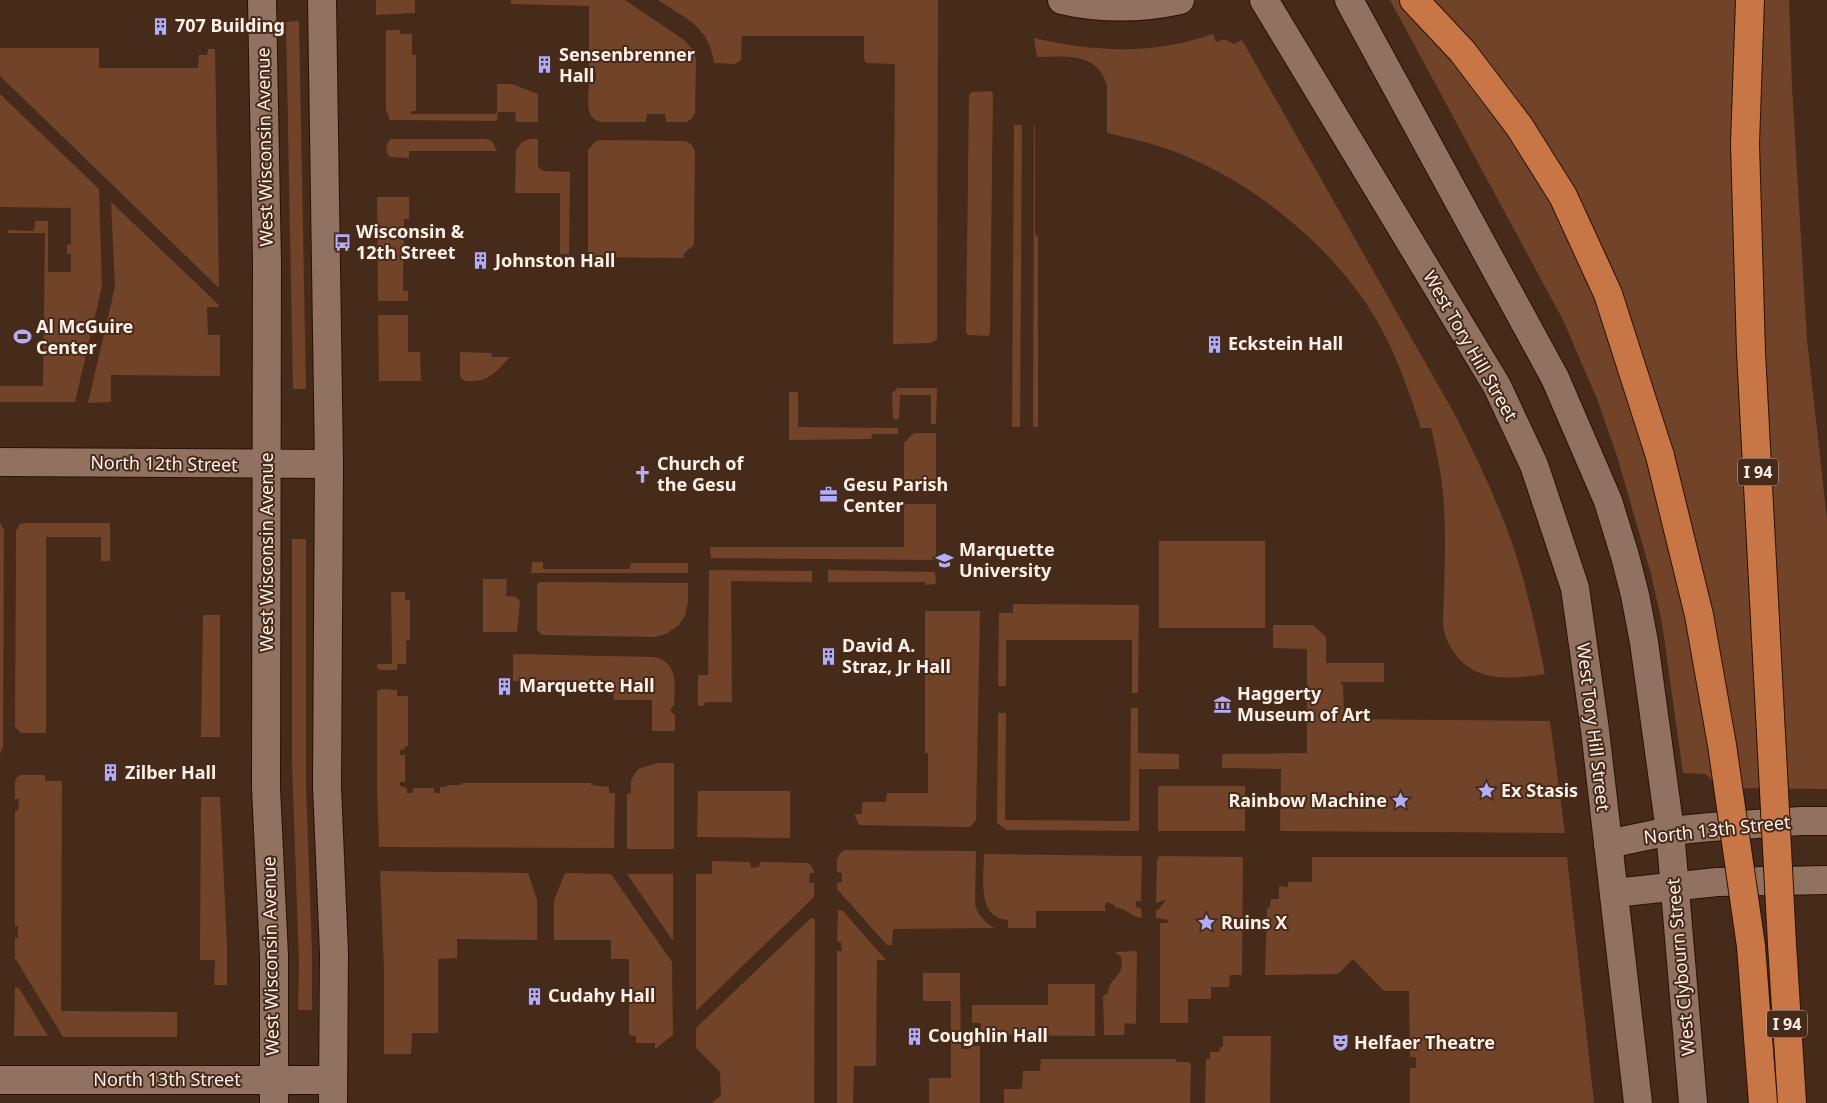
<svg xmlns="http://www.w3.org/2000/svg" width="1827" height="1103" viewBox="0 0 1827 1103" font-family="'Noto Sans',sans-serif">
	<style>
		.green { fill: #714328 }
		.lines { fill: none; stroke-linecap: round; stroke-linejoin: round }
		.street-casing { stroke: #2b1204; stroke-width: 30 }
		.secondary-casing { stroke: #2b1204; stroke-width: 30 }
		.highway-casing { stroke: #2b1204; stroke-width: 30 }
		.street { stroke: #91715f; stroke-width: 28 }
		.secondary { stroke: #91715f; stroke-width: 28 }
		.highway { stroke: #c87646; stroke-width: 28 }
		.highway-bridge-casing { stroke: #2b1204; stroke-width: 30; stroke-linecap: butt }
		.highway-bridge { stroke: #c87646; stroke-width: 28 }
		.labels { text-anchor: middle; stroke-width: 4; stroke-linejoin: round; paint-order: stroke }
		.shield { fill: #462a1a; stroke: #c7b4aa; stroke-width: 1 }
		.shield-label { font-size: 16px; font-weight: bold; fill: #feefe7 }
		.poi-label { font-size: 18px; font-weight: bold; fill: #feefe7; stroke: #462a1a; text-anchor: start }
		.street-label { font-size: 18px; fill: #feefe7; stroke: #462a1a }
	</style>
	<rect width="100%" height="100%" fill="#462a1a"/>
	<g class="green">
		<path d="M376,0H415V13L376,15Z"/>
		<path d="M511,0H625L684,40L693,50L696,58L695,113L692,118L687,122H666L665,114H647L646,122H601C583,118 589,96 589,81H596V73H589V6L511,4Z"/>
		<path d="M658,0H938L937,339L931,343L893,344L895,64L866,63L864,58V36H742L741,60L735,64L714,63C709,26 686,19 658,0Z"/>
		<path d="M1390,0H1789L1792,86L1807,340L1827,519V789L1721,788L1705,774L1683,773L1662,623L1651,574L1617,456L1597,399L1563,320Z"/>
		<path d="M299,21L306,389H293L286,22Z"/>
		<path d="M386,30H400V34H412V55H416V111H411V114H496L497,112V84H512L538,94V122H516L515,112H498L497,121L390,120L386,110Z"/>
		<path d="M1213,34L1216,42L1224,39L1234,44L1242,40L1454,413C1476,456 1496,498 1512,543C1527,586 1536,630 1545,674C1513,679 1476,683 1455,654C1449,645 1444,636 1443,625C1444,581 1447,537 1443,493C1441,471 1436,450 1431,428H1421C1410,395 1399,361 1382,330C1341,252 1252,179 1170,150C1149,142 1128,138 1107,133V86C1097,51 1066,57 1037,57L1034,38C1095,52 1153,55 1213,34Z"/>
		<path d="M0,48H99V68H198L199,55H207L208,49H215L219,288L0,76Z"/>
		<path d="M991,91L993,94L990,333L988,336L969,335L966,333L969,95L972,92Z"/>
		<path d="M0,94L99,189L102,286L75,402H0V386H43L45,233H8V230L34,231L35,221H48V272H71V254H67V245L71,244V208L0,207Z"/>
		<path d="M1014,125H1022L1020,427H1012Z"/>
		<path d="M1034,125H1035V235L1038,236V427H1033Z"/>
		<path d="M391,139H486L492,141L497,151H409V158L390,157C385,152 385,145 391,139Z"/>
		<path d="M530,139H538V167L543,171L570,172L569,254H560V193H515L516,150L522,142Z"/>
		<path d="M603,140L685,141L691,144L695,150L694,245L684,253V258L594,257L588,254V150L596,141Z"/>
		<path d="M377,197H409V219H404L403,291H408V301H378Z"/>
		<path d="M111,202L219,305V307H207L208,335H220V376L111,375V402L88,403L115,287Z"/>
		<path d="M378,315H408V352H420L421,381H379Z"/>
		<path d="M460,352L491,353L492,357H510C498,369 491,381 473,381C467,381 465,382 461,378L460,376Z"/>
		<path d="M898,388H937L936,424H931V395H900L899,419H893L892,393Z"/>
		<path d="M789,392H797L798,394V427L898,428V434H872L871,439L789,440Z"/>
		<path d="M914,433H936V480H904V443Z"/>
		<path d="M904,504H936V560L711,558L710,547H904Z"/>
		<path d="M0,523L4,530L3,747L0,754Z"/>
		<path d="M25,523H110V561H101V537H46V733H21L16,728L15,725L16,531L20,524Z"/>
		<path d="M292,539H306V786L312,952V1010H298L299,962L292,764Z"/>
		<rect x="1159" y="541" width="106" height="87"/>
		<path d="M532,562H543V569H630L631,563H688V573H531Z"/>
		<path d="M709,570L812,571V582L731,581L732,702H705L704,706H698V675H708Z"/>
		<path d="M828,570L935,572L936,584L925,585V582H828Z"/>
		<path d="M483,579H507L506,596L516,597L520,601L517,632H483Z"/>
		<path d="M539,582L688,583V602L685,616L679,625L666,634L654,637L543,635L541,634L537,630V585Z"/>
		<path d="M391,592H405V600H410V640L406,641V664H397V670H381L377,668V664H392Z"/>
		<path d="M1013,604L1139,605L1138,693H1132V640H1006V686H998L999,613H1013Z"/>
		<path d="M925,611H980L976,820L970,827H964L859,825L854,814H862V802H886L887,793H928V753H925Z"/>
		<path d="M203,615H220V737H201Z"/>
		<path d="M1273,625H1313L1326,637V663H1384V682H1341V684L1343,685L1344,717L1342,718V719L1550,721L1565,833L1280,831L1281,769L1222,768V754L1307,753V649L1273,648Z"/>
		<path d="M513,654L654,657C679,662 675,686 674,705L671,708V712L675,715V731H652V700H614L613,682L513,681Z"/>
		<path d="M381,689L397,690V696H408V746H405V749L400,750V755H405V782H400V786L407,788V793H413V788H434V793H440V787H447V785H461L462,783H591V785L609,787V793H615L614,848L379,847L377,788V691Z"/>
		<path d="M1131,708H1138V753L1179,754V769H1139V831L1006,830L997,823L998,713H1006L1005,820L1130,821Z"/>
		<path d="M657,763H674V849H627V794L631,793V780L638,769Z"/>
		<path d="M21,775H45V781H62L61,1011L177,1012V1037H63L15,958V938H18V926H15V811L18,810L19,799H15V782L17,777Z"/>
		<rect x="1158" y="786" width="87" height="45"/>
		<path d="M698,791H790V838L697,837Z"/>
		<path d="M201,797H220L227,947V985H214L215,960H200Z"/>
		<path d="M845,850L976,851L975,905C978,915 986,924 995,928L893,929L892,945H887L837,889V883L842,882V873L837,872C837,863 835,855 845,850Z"/>
		<path d="M984,854L1140,856L1142,858L1141,901H1136V907L1141,908L1142,918C1131,918 1128,908 1116,908L1114,905L1107,902L1105,904V911H1036V928H1008V920C976,918 984,876 984,854Z"/>
		<path d="M1159,856L1243,857L1242,975H1230L1229,987H1211V999H1188V1023H1160V923H1167L1169,920L1156,918V910H1158L1165,901V900L1156,903L1157,860Z"/>
		<path d="M1312,857H1567L1594,1103H1410V1068H1416V1057H1410L1409,991H1384L1353,959L1338,974L1265,975L1267,908L1270,907L1271,899H1279V886L1288,887V882H1312Z"/>
		<path d="M712,861L750,862L751,868L759,867L760,862L808,863C812,866 814,869 814,873H810L809,883H814V897L696,1011V874H712Z"/>
		<path d="M380,871L528,873L537,900V940L457,939V958L438,959V1033H412L411,1054H384V971Z"/>
		<path d="M565,873L611,874L672,962L673,1035L655,1049V1043H636V1036L629,1035V959H611V940H554V900Z"/>
		<path d="M627,874H673V941Z"/>
		<path d="M838,910L843,911L886,960H877L876,1066H854L853,1103H837V951H842L841,942L837,941Z"/>
		<path d="M811,918L814,919L815,923L814,1103H712L721,1095L720,1072L696,1048V1028Z"/>
		<path d="M1137,951L1136,1024L1125,1023L1124,1035H1104L1103,996L1108,993C1109,976 1126,977 1121,957L1115,952Z"/>
		<path d="M923,973H960L961,1047L962,1049H970L971,1046H980V1103H929V1078H951V1001H923Z"/>
		<path d="M1048,984H1095V1036L981,1035V1023H972V1005H1048Z"/>
		<path d="M15,987L19,988L48,1036H14Z"/>
		<path d="M1223,1036H1271L1270,1103H1205L1206,1059H1210V1052H1219L1220,1047H1223Z"/>
		<path d="M1041,1059H1176V1062H1188L1191,1064L1190,1103H1004V1089H1022L1023,1071H1040Z"/>
	</g>
	<g class="lines">
		<defs>
			<path id="street" d="M0,1080H333"/>
			<g id="secondary">
				<path d="M262,0L267,262L266,788L274,956V1103"/>
				<path d="M322,0L329,464L327,786L334,953L333,1103"/>
				<path d="M1062,0C1102,9 1139,9 1180,0"/>
				<path d="M1264,0L1497,386L1534,465L1575,588L1595,730L1638,1103"/>
				<path d="M1349,0L1555,378L1608,501L1625,556L1635,595L1644,642L1670,831L1693,1103"/>
				<path d="M0,462L329,464"/>
				<path d="M1608,844L1670,831L1711,827L1801,821H1827"/>
				<path d="M1614,893L1717,882L1827,880"/>
			</g>
			<g id="highway">
				<path d="M1414,0L1462,51L1519,126L1563,196L1608,294L1660,456"/>
				<path d="M1782,944L1792,1103"/>
				<path d="M1751,946L1763,1103"/>
			</g>
		</defs>
		<use href="#street" class="street-casing"/>
		<use href="#secondary" class="secondary-casing"/>
		<use href="#highway" class="highway-casing"/>
		<use href="#street" class="street"/>
		<use href="#secondary" class="secondary"/>
		<use href="#highway" class="highway"/>
		<defs>
			<g id="highway-bridge">
				<path d="M1750,0L1745,144L1751,352L1782,944"/>
				<path d="M1660,456L1699,615L1722,745L1751,946"/>
			</g>
		</defs>
		<use href="#highway-bridge" class="highway-bridge-casing"/>
		<use href="#highway-bridge" class="highway-bridge"/>
	</g>
	<defs>
		<symbol id="building-bare" viewBox="-9 -9 18 18"><path d="M-4-6H4V6H1V3H-1V6H-4ZM-2.5-4.3h1.7v1.8h-1.7ZM.8-4.3h1.7v1.8H.8ZM-2.5-1h1.7V.8h-1.7ZM.8-1h1.7V.8H.8Z" fill="#b2adf9" stroke="#462a1a" stroke-width="2.5" paint-order="stroke"/></symbol>
		<symbol id="bus-bare" viewBox="-9 -9 18 18"><path d="M-5-6H5V4H4V6H2V4H-2V6H-4V4H-5ZM-3.5-4V0h7V-4ZM-3.5 1.2v1.5H-2V1.2ZM2 1.2v1.5H3.5V1.2Z" fill="#b2adf9" stroke="#462a1a" stroke-width="2.5" paint-order="stroke"/></symbol>
		<symbol id="stadium-bare" viewBox="-9 -9 18 18"><path d="M0-5a6.5 5 0 1 0 0 10a6.5 5 0 1 0 0-10ZM-3.5-1.8h7v3.6h-7Z" fill="#b2adf9" stroke="#462a1a" stroke-width="2.5" paint-order="stroke"/></symbol>
		<symbol id="church-bare" viewBox="-9 -9 18 18"><path d="M-1.2-6h2.4v3.5h3.3v2.4h-3.3V6h-2.4V-.1h-3.3v-2.4h3.3Z" fill="#b2adf9" stroke="#462a1a" stroke-width="2.5" paint-order="stroke"/></symbol>
		<symbol id="office-bare" viewBox="-9 -9 18 18"><path d="M-6-3h4V-5.5h4V-3h4V5H-6ZM-1-4.5V-3h2v-1.5ZM-6 0V1H6V0Z" fill="#b2adf9" stroke="#462a1a" stroke-width="2.5" paint-order="stroke"/></symbol>
		<symbol id="university-bare" viewBox="-9 -9 18 18"><path d="M0-5L7-2L0 1L-7-2ZM-4 1L0 2.5L4 1V4Q0 6-4 4Z" fill="#b2adf9" stroke="#462a1a" stroke-width="2.5" paint-order="stroke"/></symbol>
		<symbol id="museum-bare" viewBox="-9 -9 18 18"><path d="M0-6L6-3V-2H-6V-3ZM-5-1h2V3h-2ZM-1-1h2V3h-2ZM3-1h2V3H3ZM-6 4H6V6H-6Z" fill="#b2adf9" stroke="#462a1a" stroke-width="2.5" paint-order="stroke"/></symbol>
		<symbol id="sight-bare" viewBox="-9 -9 18 18"><path d="M0-6L1.8-2.2L6-1.7L2.9 1.2L3.7 5.4L0 3.3L-3.7 5.4L-2.9 1.2L-6-1.7L-1.8-2.2Z" fill="#b2adf9" stroke="#462a1a" stroke-width="2.5" paint-order="stroke"/></symbol>
		<symbol id="theatre-bare" viewBox="-9 -9 18 18"><path d="M-5-5.5Q0-4 5-5.5V0Q5 5 0 6Q-5 5-5 0ZM-3.3-2.5H-1v1.5H-3.3ZM1-2.5H3.3v1.5H1ZM-2.8 1Q0 5.5 2.8 1Z" fill="#b2adf9" stroke="#462a1a" stroke-width="2.5" paint-order="stroke"/></symbol>
	</defs>
	<g fill-rule="evenodd">
		<use href="#building-bare" x="148" y="14" width="25" height="25"/>
		<use href="#building-bare" x="532" y="52" width="25" height="25"/>
		<use href="#bus-bare" x="330" y="230" width="25" height="25"/>
		<use href="#building-bare" x="468" y="248" width="25" height="25"/>
		<use href="#stadium-bare" x="10" y="324" width="25" height="25"/>
		<use href="#building-bare" x="1202" y="332" width="25" height="25"/>
		<use href="#church-bare" x="630" y="462" width="25" height="25"/>
		<use href="#office-bare" x="816" y="482" width="25" height="25"/>
		<use href="#university-bare" x="932" y="548" width="25" height="25"/>
		<use href="#building-bare" x="816" y="644" width="25" height="25"/>
		<use href="#building-bare" x="492" y="674" width="25" height="25"/>
		<use href="#museum-bare" x="1210" y="692" width="25" height="25"/>
		<use href="#building-bare" x="98" y="760" width="25" height="25"/>
		<use href="#sight-bare" x="1474" y="778" width="25" height="25"/>
		<use href="#sight-bare" x="1388" y="788" width="25" height="25"/>
		<use href="#sight-bare" x="1194" y="910" width="25" height="25"/>
		<use href="#building-bare" x="522" y="984" width="25" height="25"/>
		<use href="#building-bare" x="902" y="1024" width="25" height="25"/>
		<use href="#theatre-bare" x="1328" y="1030" width="25" height="25"/>
	</g>
	<g class="labels">
		<g class="shield">
			<rect x="1738" y="458.5" width="40" height="27" rx="4"/>
			<rect x="1767" y="1010.5" width="40" height="27" rx="4"/>
		</g>
		<g class="shield-label">
			<text x="1758" y="478">I 94</text>
			<text x="1787" y="1030">I 94</text>
		</g>
		<g class="poi-label">
			<text x="175" y="32">707 Building</text>
			<text x="559" y="61">Sensenbrenner<tspan x="559" dy="21">Hall</tspan></text>
			<text x="356" y="238">Wisconsin &amp;<tspan x="356" dy="21">12th Street</tspan></text>
			<text x="495" y="267">Johnston Hall</text>
			<text x="36" y="333">Al McGuire<tspan x="36" dy="21">Center</tspan></text>
			<text x="1228" y="350">Eckstein Hall</text>
			<text x="657" y="470">Church of<tspan x="657" dy="21">the Gesu</tspan></text>
			<text x="843" y="491">Gesu Parish<tspan x="843" dy="21">Center</tspan></text>
			<text x="959" y="556">Marquette<tspan x="959" dy="21">University</tspan></text>
			<text x="842" y="652">David A.<tspan x="842" dy="21">Straz, Jr Hall</tspan></text>
			<text x="519" y="692">Marquette Hall</text>
			<text x="1237" y="700">Haggerty<tspan x="1237" dy="21">Museum of Art</tspan></text>
			<text x="125" y="779">Zilber Hall</text>
			<text x="1501" y="797">Ex Stasis</text>
			<text x="1387" y="807" text-anchor="end">Rainbow Machine</text>
			<text x="1221" y="929">Ruins X</text>
			<text x="548" y="1002">Cudahy Hall</text>
			<text x="928" y="1042">Coughlin Hall</text>
			<text x="1354" y="1049">Helfaer Theatre</text>
		</g>
		<g class="street-label">
			<text transform="translate(265 147) rotate(-91)" y="6">West Wisconsin Avenue</text>
			<text transform="translate(1470 346) rotate(60)" y="6">West Tory Hill Street</text>
			<text transform="translate(164 464) rotate(1)" y="6">North 12th Street</text>
			<text transform="translate(267 552) rotate(-90)" y="6">West Wisconsin Avenue</text>
			<text transform="translate(1593 727) rotate(83)" y="6">West Tory Hill Street</text>
			<text transform="translate(1717 830) rotate(-6)" y="6">North 13th Street</text>
			<text transform="translate(271 956) rotate(-91)" y="6">West Wisconsin Avenue</text>
			<text transform="translate(1681 967) rotate(-95)" y="6">West Clybourn Street</text>
			<text x="167" y="1086">North 13th Street</text>
		</g>
	</g>
</svg>
